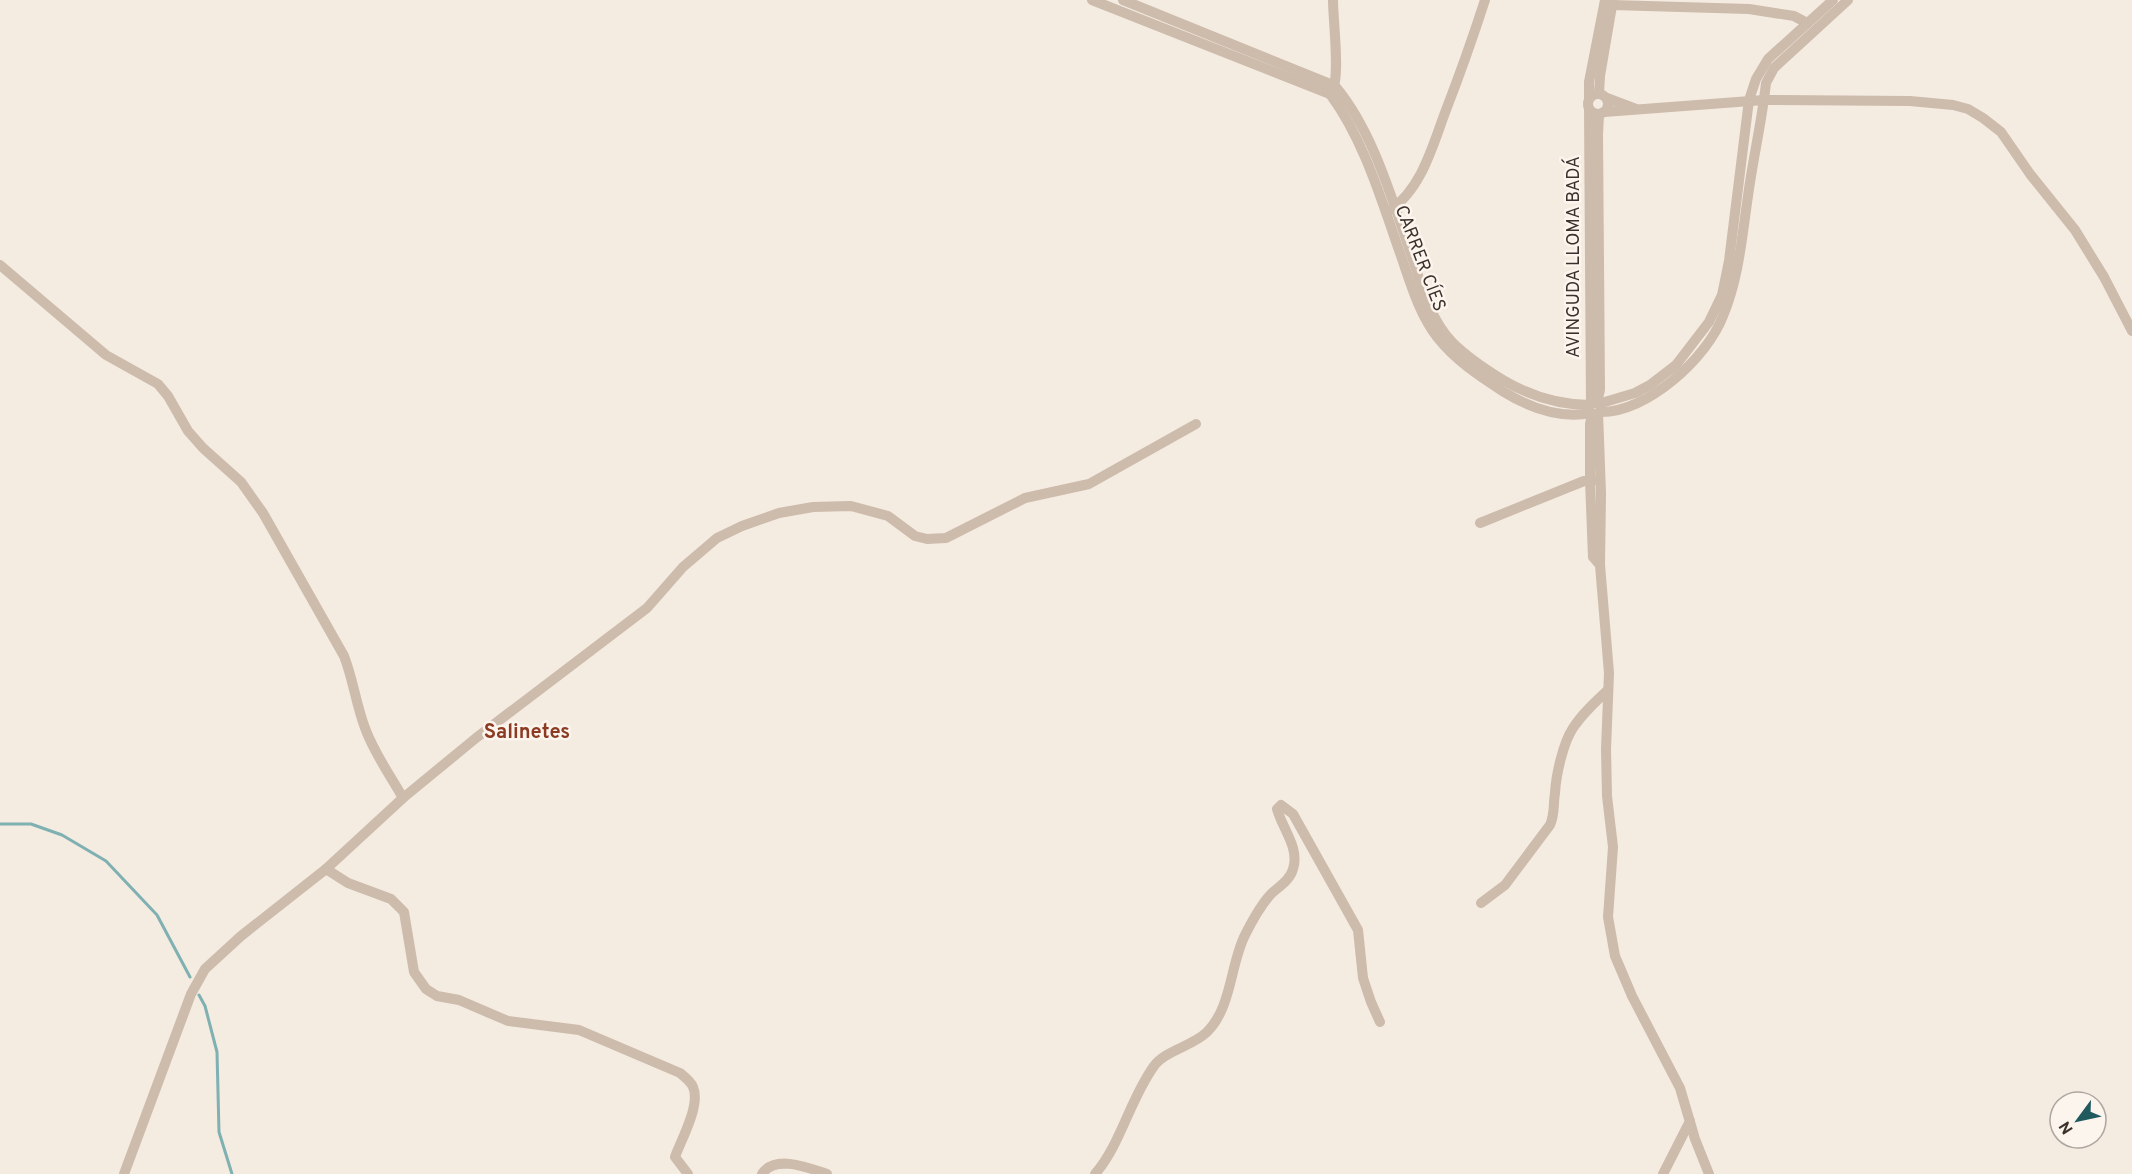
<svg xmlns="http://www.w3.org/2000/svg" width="2132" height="1174" viewBox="0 0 2132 1174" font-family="Overpass,sans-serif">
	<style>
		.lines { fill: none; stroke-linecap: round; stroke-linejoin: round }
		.stream { stroke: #7fb0b2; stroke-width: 3 }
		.minor { stroke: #cdbbac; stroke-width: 10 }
		.labels { text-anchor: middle; stroke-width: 5; stroke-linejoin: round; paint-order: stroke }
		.street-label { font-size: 18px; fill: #3b302b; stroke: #fbf5ee }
		.neighbourhood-label { font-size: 20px; font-weight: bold; fill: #8c3b22; stroke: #fbf5ee }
	</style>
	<rect width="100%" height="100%" fill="#f4ebe1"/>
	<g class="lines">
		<g class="stream">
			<path d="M0,824H31L62,835L106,861L157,915L190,977"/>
			<path d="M199,995L205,1006L217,1052L219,1132L232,1174"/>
		</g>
		<g class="minor">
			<path d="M1092,0L1330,94"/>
			<path d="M1123,0L1335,86C1374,132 1393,203 1413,260C1422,288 1431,320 1452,342C1467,357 1485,369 1503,380C1530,396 1558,405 1590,405L1594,403L1598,404L1635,393L1650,385L1676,365L1709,322L1722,295L1729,261L1749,100L1756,79L1768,59L1833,0"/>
			<path d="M1333,0C1333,20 1340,74 1333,89"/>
			<path d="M1612,5L1749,9L1794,16L1807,23"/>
			<path d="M1599,93L1600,76L1613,0"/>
			<circle cx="1598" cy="104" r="10"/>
			<path d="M1330,94C1364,140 1381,199 1400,253C1410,281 1418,312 1437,337C1455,360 1479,376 1504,392C1530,408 1560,419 1591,413"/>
			<path d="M1607,98L1636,109"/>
			<path d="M1589,99V82L1605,0"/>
			<path d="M1589,109L1591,404"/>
			<path d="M1604,112L1764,100L1910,101L1953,105L1968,109L1983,118L2001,132L2030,174L2075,230L2104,277L2132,331"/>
			<path d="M1390,210C1422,189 1433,144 1446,110C1460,74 1473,37 1485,0"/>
			<path d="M0,265L106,355L158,384L168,396L188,431L203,448L241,482L263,513L344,656C353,679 356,704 365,728C374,753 390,775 403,798"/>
			<path d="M1597,403L1600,390L1598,135L1599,114"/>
			<path d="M1600,412C1647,413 1707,358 1723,316C1739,278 1742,236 1748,196C1753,158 1762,121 1766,83L1774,68L1848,0"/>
			<path d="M1598,413L1601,493L1600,565L1609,673L1606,749L1607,796L1613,847L1608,917L1615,956L1632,996L1680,1088L1695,1139L1709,1174"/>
			<path d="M1592,414L1590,424V480L1593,557L1600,565"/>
			<path d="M1480,523L1584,481L1595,480"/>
			<path d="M326,869L348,883L391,899L404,912L414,972L426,989L437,996L459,1000L508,1021L579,1030L680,1073C685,1077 691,1082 693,1087C701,1105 681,1140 675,1157L688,1174"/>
			<path d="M1481,903L1505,885L1550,825C1555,814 1553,805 1555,793C1556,775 1563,743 1573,728C1582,714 1595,702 1608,690"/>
			<path d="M124,1174L191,994L205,969L241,936L326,869L403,798L476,738L647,608L683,567L717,538L742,526L779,513L813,507L851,506L888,516L915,536L927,539L946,538L1025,498L1089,484L1196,424"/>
			<path d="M762,1174C775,1154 809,1168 827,1174"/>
			<path d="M1095,1174C1121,1144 1130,1099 1154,1066C1164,1051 1193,1046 1207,1032C1232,1007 1230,965 1245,935C1252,921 1261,904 1272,893C1280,886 1290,880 1293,869C1300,848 1282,828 1277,809L1281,805L1293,814L1358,930L1363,978L1371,1002L1380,1022"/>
			<path d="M1663,1174L1690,1121"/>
		</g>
	</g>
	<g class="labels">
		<g class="street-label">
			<text transform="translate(1573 257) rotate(-90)" y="6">AVINGUDA LLOMA BADÁ</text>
			<text transform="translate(1421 258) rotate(69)" y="6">CARRER CÍES</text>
		</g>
		<g class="neighbourhood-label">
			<text x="527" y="738">Salinetes</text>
		</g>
	</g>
	<g transform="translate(2078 1120) rotate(237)"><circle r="28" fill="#fbf5ee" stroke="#aea6a0" stroke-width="1.5"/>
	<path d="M0-4.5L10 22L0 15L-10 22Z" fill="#1f5a5e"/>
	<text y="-9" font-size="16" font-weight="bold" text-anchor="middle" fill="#3b302b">N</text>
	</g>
</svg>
